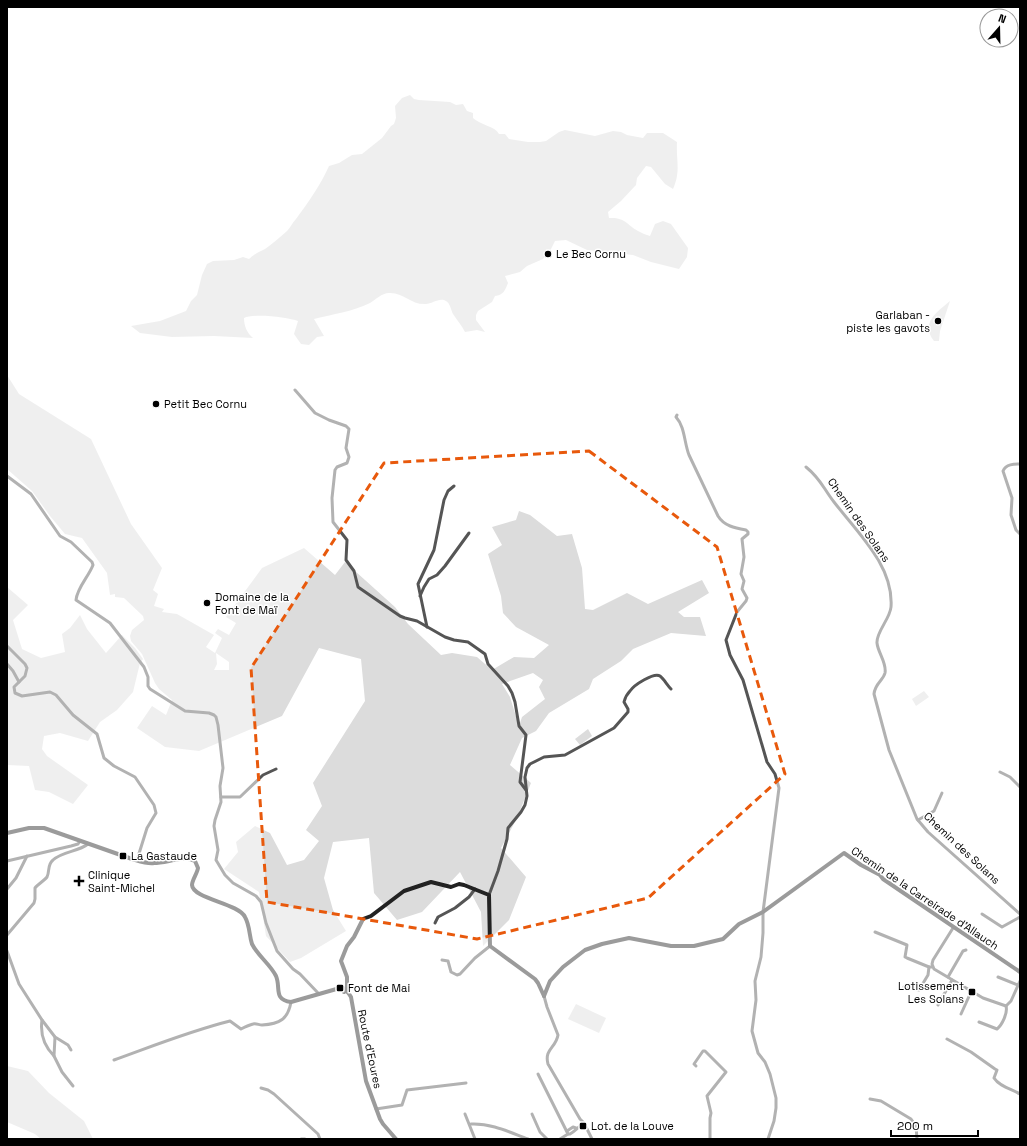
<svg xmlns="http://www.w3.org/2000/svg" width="1027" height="1146" viewBox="0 0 1027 1146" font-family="'Space Grotesk',sans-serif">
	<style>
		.green { fill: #dcdcdc; fill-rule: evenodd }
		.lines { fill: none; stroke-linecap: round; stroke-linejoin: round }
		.street { stroke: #555; stroke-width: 3 }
		.secondary { stroke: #222; stroke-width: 4 }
		.marked { fill: none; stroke: #e8590c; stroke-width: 3; stroke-dasharray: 8 5; stroke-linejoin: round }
		.poi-dot { fill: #000; stroke: #fff; stroke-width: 1.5 }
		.labels { text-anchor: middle; stroke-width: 3; stroke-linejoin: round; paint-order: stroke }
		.poi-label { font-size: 11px; fill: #000; stroke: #fff; text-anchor: start }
		.street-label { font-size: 11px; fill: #000; stroke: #fff }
	</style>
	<rect width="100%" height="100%" fill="#fff"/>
	<g class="green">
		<path d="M410,95L414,99L419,100L450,102L456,105L463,104L467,111L473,113V118C480,125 495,126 499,134H505L509,139L528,142H540L546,141L559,132L565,130L595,136L613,131L621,132L627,135L643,138L647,133H663L677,142C676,161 681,171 673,189L665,184L651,167L646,166L637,178L636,185L621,201L608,212L609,218C625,217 626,224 638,231C642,233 646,235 650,236L655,224L663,221L671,224L688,248L687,257L679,269L651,262L633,255L587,250L566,240L555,241L551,249L543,259L527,266L520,272L505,276L508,283C505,291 503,295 495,296L492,302L478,311L476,315V320L485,332L477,330L465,332C462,326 457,320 453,314C451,310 450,303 446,301C440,297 432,304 426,304C411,305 403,292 389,293C382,293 375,300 370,303C352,312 333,314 314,319L324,336L317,337L309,345L301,344L294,334L298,321C288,317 254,313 244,318C244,326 247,333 253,338L214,336L172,337L140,333L131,326L160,321L186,311L191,301L197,295L202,275L207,264L213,261L234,260L243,257L249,259C254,254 259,252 265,249C272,244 280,237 287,231C291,227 292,223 296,219C308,203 321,184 329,166L339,163L352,155L362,154L382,138L391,126L394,124L396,118L395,106L402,98Z"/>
		<path d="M950,301L940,331L939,341H934C920,323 937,312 950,301Z"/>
		<path d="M7,375L19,394L91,439L131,524L162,568L153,590L158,594L154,606L164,609L162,612L177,614L214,635L206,647L215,653L222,638L215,633L218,629L229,635L236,623L226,617L262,568L304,548L335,575L345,562L395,607L408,624L441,655L452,653L477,657L492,670L514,657L534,658L549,645L516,627L503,613L501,596L488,554L502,545L492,527L516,520L519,511L530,515L557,536L572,534L582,568L585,609L593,610L627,593L648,604L702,580L709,593L678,612L684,617H700L706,636L671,633L633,649L621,661L593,679L589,689L549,713L536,731L522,738L510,765L531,783L517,818L501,848L526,877L509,920L483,946L481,912L460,872L422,912L397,920L374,893L369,838L333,842L324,878L333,910L346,931L301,958L290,962L266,936L259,892L224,869L238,852L236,842L255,826L270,833L287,865L304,860L319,841L306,830L322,806L313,783L365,701L361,659L319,648L282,716L199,751L165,747L137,728L152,706L166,715L172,700L159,689L155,683L142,654L131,641L130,636L132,630L144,620L143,616L124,598L115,597V594L110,595L107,573L82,538L65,534L50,516L32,491L7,469ZM216,653L229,662V670H214L217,664ZM533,673L543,680L539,687L545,699L522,717L519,726L510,697L502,684Z"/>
		<path d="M7,587L28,605L13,620L22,649L41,658L65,652L62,634L70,628L80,615L87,629L106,653L122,635L135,648L143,659L140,663L133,692L117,710L100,722L88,741L60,733L44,736L42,749L47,756L88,785L73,804L49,792L35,790L29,766L7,765Z"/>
		<path d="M924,691L929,697L916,706L912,699Z"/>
		<path d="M588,729L592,736L580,745L575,739Z"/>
		<path d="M576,1004L606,1018L599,1033L568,1019Z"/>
		<path d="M7,1066L28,1071L49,1093L84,1121L93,1139H41L35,1134L7,1122Z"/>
	</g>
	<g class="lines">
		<g class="street">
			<path d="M295,390L315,413L329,420L346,426L349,429L346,448L349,457L347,463L337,467L335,470L332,498L333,522L347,540L346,560L354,571L358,587L400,616L405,618L417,621L445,637L454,640L468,642L485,654L488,664L508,686L512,693L515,702L519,726L526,735L520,782L526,790"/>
			<path d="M677,415L676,417C685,427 684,442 689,455L718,516C724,526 735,528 746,530L748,532V534L742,539L744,557L741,574L744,581L742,589L747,598L746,601L737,612L726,640L730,655L743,680L767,762L775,774L779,788L763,912V933L761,957L755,981L756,1000L752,1031L758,1053L765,1062L770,1074L776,1098V1108L774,1121L768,1139"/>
			<path d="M1020,464C1014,464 1006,464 1003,471L1012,498L1011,515L1016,530L1020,534"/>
			<path d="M806,467C821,479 823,488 834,502C857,532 894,566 891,607C890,619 876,632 877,643C878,653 887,663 885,673C883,681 875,683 874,694L889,750L917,819L928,832L1020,914"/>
			<path d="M7,476L31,494L60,536L71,542L92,562L93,565C89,576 77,588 76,600L110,623L144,667L148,677V686L150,689L185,711L209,713L214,715L216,717L218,725L223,768L220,786L221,802L215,820L214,826L218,850L216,860L225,875L233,883L256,896L261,902L266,923L277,951L293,969L300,974L319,994"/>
			<path d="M420,596L424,587L429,579L437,575L445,566L469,533"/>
			<path d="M427,627L418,584L434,550L444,500L448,491L454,486"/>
			<path d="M7,646L25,664L27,668L25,676L19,682"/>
			<path d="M7,664L13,671L19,682L14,687L15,693L22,696L50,692L56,695L73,715L97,734L104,758L114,766L135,777L154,805L156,813L147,828L137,860"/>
			<path d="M1000,772L1010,777L1020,787"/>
			<path d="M221,797H240L263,775L276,769"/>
			<path d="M918,820L934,811L942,793"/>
			<path d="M7,861L71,846L78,844L80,841"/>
			<path d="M7,889L16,878L27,856"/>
			<path d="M489,895L498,871L507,839L508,828L521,812L525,805L527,796L525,777L527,768L530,764L544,757L565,755L614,728L628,712V709L624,702C625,698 627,694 630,691C634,685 654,672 660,676C664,679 667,685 671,689"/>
			<path d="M982,914L1002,927L1020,917"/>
			<path d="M435,923L438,917L455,908L469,897L475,889"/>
			<path d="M953,928L933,960L932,964L934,969L983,998L1006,1006L1011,1001L1020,981"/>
			<path d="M875,932L907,945L905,957L907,958L929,967H932"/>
			<path d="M7,935L34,903L35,899V888C38,884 44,881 47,877C50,871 47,865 53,860C63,851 78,852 88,844"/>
			<path d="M7,951L19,984L42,1020C40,1034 45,1047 54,1056L55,1037"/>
			<path d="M442,960L448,961L451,972L457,975L460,974L475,958L490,946"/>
			<path d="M948,977L963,951L966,950"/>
			<path d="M998,977L1018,985"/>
			<path d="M904,987L919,990L928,975L929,967"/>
			<path d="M544,996L547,1007L558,1035C556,1048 544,1049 548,1064L580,1119L584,1123L592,1139"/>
			<path d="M938,1005L952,980"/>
			<path d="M961,1014L971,992"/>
			<path d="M42,1020L55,1037L68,1045L71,1050"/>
			<path d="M979,1022L997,1029C1002,1025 1008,1013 1006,1006"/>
			<path d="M947,1039L971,1052L995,1069L997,1070L994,1078C999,1086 1011,1089 1020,1094"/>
			<path d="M54,1056L62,1072L73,1086"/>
			<path d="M114,1060C153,1046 190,1031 230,1021L241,1029C245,1027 249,1025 253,1024C256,1023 259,1025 262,1025C280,1024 288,1019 291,1002"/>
			<path d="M696,1066L694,1064L703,1051H705L726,1072L707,1096L711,1113L710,1118V1139"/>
			<path d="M538,1074L568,1134H570C575,1131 578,1127 584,1123"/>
			<path d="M261,1088L268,1090L274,1094L318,1134L320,1139"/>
			<path d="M870,1099L881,1101L911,1119L916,1126L917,1139"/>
			<path d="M376,1109L402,1105L407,1090L466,1083"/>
			<path d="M465,1114L475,1139"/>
			<path d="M532,1114L540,1132L547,1139"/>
			<path d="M471,1124C491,1123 509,1132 528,1139"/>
			<path d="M567,1131L573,1127L576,1128"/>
			<path d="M301,1139H305"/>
			<path d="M560,1139L568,1134"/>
		</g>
		<g class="secondary">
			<path d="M7,833L29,828H44L132,859C139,861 147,864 154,863C167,863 184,855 195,861L198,868C197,874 192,880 192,885C193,899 238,903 245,917C250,926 249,935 252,944C258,956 270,964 276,976C281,987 273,1000 291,1002L340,988C346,989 348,992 351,997L366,1081L380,1119L383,1124L396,1139"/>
			<path d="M344,992L347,986V977L341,961L347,946L354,937L363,919L371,916L404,891L431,882L451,887L459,884L464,885L489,895L490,946L535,979L538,983L544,996"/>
			<path d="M544,996L550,981L563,967L585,950L602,944L629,938L671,946H694L723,939L739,924L763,912L844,853L861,865L880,875L883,879L1020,972"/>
		</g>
	</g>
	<path d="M0 0H1027V1146H0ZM589,451L717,547L785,774L648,898L477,939L267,902L251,668L384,463Z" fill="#fff" fill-opacity=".55" fill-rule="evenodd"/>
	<path class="marked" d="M589,451L717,547L785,774L648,898L477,939L267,902L251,668L384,463Z"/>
	<g class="poi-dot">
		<circle cx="548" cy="254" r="4"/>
		<circle cx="938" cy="321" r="4"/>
		<circle cx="156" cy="404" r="4"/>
		<circle cx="207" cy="603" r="4"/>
		<rect x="119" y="852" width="8" height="8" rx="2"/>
		<path d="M77 875h4v4h4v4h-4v4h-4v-4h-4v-4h4z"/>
		<rect x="336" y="984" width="8" height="8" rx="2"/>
		<rect x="968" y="988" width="8" height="8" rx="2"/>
		<rect x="579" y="1122" width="8" height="8" rx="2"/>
	</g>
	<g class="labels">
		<g class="poi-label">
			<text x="556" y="258">Le Bec Cornu</text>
			<text x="930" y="319" text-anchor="end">Garlaban -<tspan x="930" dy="13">piste les gavots</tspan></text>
			<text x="164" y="408">Petit Bec Cornu</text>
			<text x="215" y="601">Domaine de la<tspan x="215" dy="13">Font de Maï</tspan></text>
			<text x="131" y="860">La Gastaude</text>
			<text x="88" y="879">Clinique<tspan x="88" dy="13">Saint-Michel</tspan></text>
			<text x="964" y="990" text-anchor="end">Lotissement<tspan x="964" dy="13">Les Solans</tspan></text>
			<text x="348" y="992">Font de Mai</text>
			<text x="591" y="1130">Lot. de la Louve</text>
		</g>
		<g class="street-label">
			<text transform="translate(859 520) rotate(55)" y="4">Chemin des Solans</text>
			<text transform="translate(962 848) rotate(43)" y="4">Chemin des Solans</text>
			<text transform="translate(925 898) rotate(34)" y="4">Chemin de la Carreirade d'Allauch</text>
			<text transform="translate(370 1049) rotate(78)" y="4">Route d'Eoures</text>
		</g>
	</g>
	<rect width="1027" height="1146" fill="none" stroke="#000000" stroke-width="16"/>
	<g transform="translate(999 28) rotate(20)"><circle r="19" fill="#ffffff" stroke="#999999"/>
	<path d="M0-3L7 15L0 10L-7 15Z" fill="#000000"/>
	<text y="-6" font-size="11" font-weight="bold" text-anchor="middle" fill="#000000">N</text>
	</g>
	<path d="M891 1130v6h87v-6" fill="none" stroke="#000000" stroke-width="2"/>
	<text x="897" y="1130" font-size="12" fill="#000000" stroke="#ffffff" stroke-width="3" paint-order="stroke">200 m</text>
</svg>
